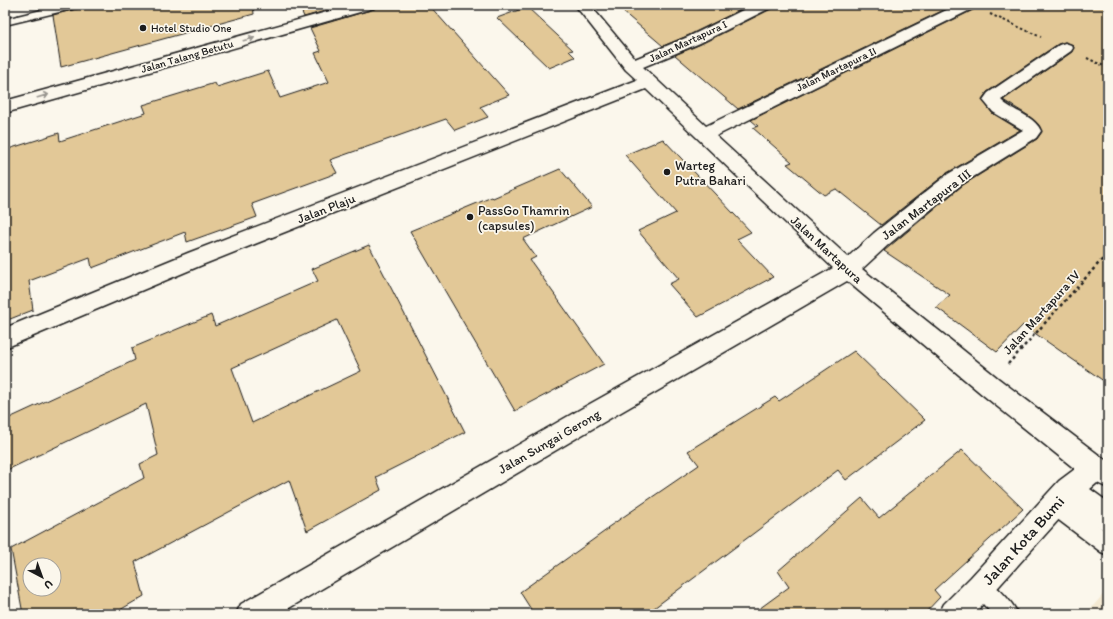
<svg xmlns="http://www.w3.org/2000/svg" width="1113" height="619" viewBox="0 0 1113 619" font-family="Itim,sans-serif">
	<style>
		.built { fill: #f4e9d2 }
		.building { fill: #e2c897; stroke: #1c1c1c; fill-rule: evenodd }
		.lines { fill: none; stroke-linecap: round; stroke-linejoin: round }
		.service-casing { stroke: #1c1c1c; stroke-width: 3 }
		.minor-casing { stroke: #1c1c1c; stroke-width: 3 }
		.path-far1 { stroke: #1c1c1c; stroke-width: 2; stroke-dasharray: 2.5 2.5; stroke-linecap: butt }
		.path { stroke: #1c1c1c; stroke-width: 2.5; stroke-dasharray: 3 3; stroke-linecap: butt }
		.service { fill: #fbf7ec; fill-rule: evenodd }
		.minor { fill: #fbf7ec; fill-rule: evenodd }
		.oneway { stroke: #97948e }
		.poi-dot { fill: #1c1c1c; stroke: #fbf7ec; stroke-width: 1.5 }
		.labels { text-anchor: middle; stroke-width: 3.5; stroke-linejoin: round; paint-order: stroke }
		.far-poi-label { font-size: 11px; fill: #1c1c1c; stroke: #fbf7ec; text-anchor: start }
		.far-street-label { font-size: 11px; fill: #1c1c1c; stroke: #fbf7ec }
		.poi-label { font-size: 13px; fill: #1c1c1c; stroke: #fbf7ec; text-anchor: start }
		.street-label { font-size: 13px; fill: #1c1c1c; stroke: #fbf7ec }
		.near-street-label { font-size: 16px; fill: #1c1c1c; stroke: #fbf7ec }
	</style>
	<rect width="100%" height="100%" fill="#fbf7ec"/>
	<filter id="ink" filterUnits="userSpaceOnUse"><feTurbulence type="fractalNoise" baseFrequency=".025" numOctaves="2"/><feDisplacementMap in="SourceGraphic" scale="8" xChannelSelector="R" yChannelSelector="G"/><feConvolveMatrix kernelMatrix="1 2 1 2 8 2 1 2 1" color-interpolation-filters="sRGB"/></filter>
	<g filter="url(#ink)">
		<path class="built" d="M1108,589V614H1086Z"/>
		<g class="building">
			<path d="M82,5H253L254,14L61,67L53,15L80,8Z"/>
			<path d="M299,5H346L304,17Z"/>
			<path d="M377,5H429L509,95L480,107L488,117L455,130L446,119L330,160L337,173L252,204L257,217L187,242L185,232L92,268L90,258L29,281L33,310L5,321V150L59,133L60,141L146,113L143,105L215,83L217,87L268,71L280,98L329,82L315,53L321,51L310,28L374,9Z"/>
			<path d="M615,5H750L687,36L663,46Z"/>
			<path d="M773,5H954L738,109L675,55L701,44L771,9Z"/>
			<path d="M977,5H1108V384L1023,325L997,352L936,307L950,295L884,251L963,185L1037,139L1042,132L1039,125L1029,116L1003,100L1072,52L1074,47L1071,44L1065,42L1058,44L987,92L982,99L992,113L1020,130L947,173L881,225L836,189L824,195L787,164L792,162L753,128L758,126L751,120L975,9Z"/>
			<path d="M527,7L573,50L569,51L575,57L549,68L497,18Z"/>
			<path d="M663,139L751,232L737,239L773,277L698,317L669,284L679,279L638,231L676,213L625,155Z"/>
			<path d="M560,169L592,207L523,239L536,257L530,260L604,364L515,411L410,231L492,197L493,198Z"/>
			<path d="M369,245L465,432L376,477L381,490L307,531L289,480L135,562L144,596L113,614H23L11,549L144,478L140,464L158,455L146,404L5,471V420L135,360L132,348L211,315L215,326L318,281L312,269ZM337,320L361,371L252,423L232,368ZM30,565H54V589H30Z"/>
			<path d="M854,351L925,420L846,480L838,470L646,614H534L520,592L608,529L607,528L699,465L688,451L775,397L779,401Z"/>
			<path d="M962,450L1023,509L934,590L940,597L924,614H752L789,587L778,571L862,498L879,518Z"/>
		</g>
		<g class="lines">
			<defs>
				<g id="service">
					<path d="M62,5H81L80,7L5,25V19Z"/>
					<path d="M1055,495L1062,498L1108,533V555L1101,552L1048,512L1045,505L1048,498Z"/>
					<path d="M981,577C994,582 1012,601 1018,614H992L974,594L971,587L974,580Z"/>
				</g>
				<g id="minor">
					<path d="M352,5H376L374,8L5,113V101Z"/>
					<path d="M575,5H590L635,59L688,37L753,5H772L770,8L700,43L643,67L706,126L957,5H976L974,8L716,136L848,257L874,233L948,174L1023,130L993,112L983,100L988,93L1059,45L1065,43L1071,45L1073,48L1071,51L1001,100C1013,112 1034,115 1041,131L1036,138L962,184L888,245L862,269L999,379L1108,462V488L1097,483L1090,489L1108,502V531L1099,527L1070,507L974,614H939L944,604L971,577L1059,481L1075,469L983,395L847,281L597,426L279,614H236L241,604L579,410L833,268L646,89L202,265L5,348V328L188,253L637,80L626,70Z"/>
				</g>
			</defs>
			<use href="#service" class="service-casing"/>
			<use href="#minor" class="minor-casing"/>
			<g class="path-far1">
				<path d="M990,14L1041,37"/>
				<path d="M1087,58L1108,68"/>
			</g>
			<path class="path" d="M1008,364L1108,253"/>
			<use href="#service" class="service"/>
			<use href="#minor" class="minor"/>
		</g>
		<defs><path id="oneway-shaft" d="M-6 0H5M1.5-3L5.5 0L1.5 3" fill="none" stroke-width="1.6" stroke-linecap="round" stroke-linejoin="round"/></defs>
		<g class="oneway">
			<use href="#oneway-shaft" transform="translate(249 39) rotate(-16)"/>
			<use href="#oneway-shaft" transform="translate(43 96) rotate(-16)"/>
		</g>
	</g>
	<g class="poi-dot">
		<circle cx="143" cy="28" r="4"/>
		<circle cx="667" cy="172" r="4"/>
		<circle cx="470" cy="217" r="4"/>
	</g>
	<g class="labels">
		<g class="far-poi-label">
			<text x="151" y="32">Hotel Studio One</text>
		</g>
		<g class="far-street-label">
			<text transform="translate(688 41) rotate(-25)" y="4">Jalan Martapura I</text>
			<text transform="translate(187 56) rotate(-16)" y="4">Jalan Talang Betutu</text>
			<text transform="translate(836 69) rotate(-26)" y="4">Jalan Martapura II</text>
		</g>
		<g class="poi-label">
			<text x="675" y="170">Warteg<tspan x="675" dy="15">Putra Bahari</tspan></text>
			<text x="478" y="215">PassGo Thamrin<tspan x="478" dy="15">(capsules)</tspan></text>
		</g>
		<g class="street-label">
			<text transform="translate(926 204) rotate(-37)" y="5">Jalan Martapura III</text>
			<text transform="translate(326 208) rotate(-21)" y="5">Jalan Plaju</text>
			<text transform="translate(827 249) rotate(43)" y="5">Jalan Martapura</text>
			<text transform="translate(1041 312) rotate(-48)" y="5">Jalan Martapura IV</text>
			<text transform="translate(549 441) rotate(-30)" y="5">Jalan Sungai Gerong</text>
		</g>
		<g class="near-street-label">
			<text transform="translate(1023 540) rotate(-48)" y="6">Jalan Kota Bumi</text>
		</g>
	</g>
	<rect width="1113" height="619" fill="none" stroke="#fbf7ec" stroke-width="20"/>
	<rect x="10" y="10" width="1093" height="599" fill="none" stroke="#1c1c1c" stroke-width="1.5" filter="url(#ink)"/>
	<g transform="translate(42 577) rotate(139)"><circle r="19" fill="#fbf7ec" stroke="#a29f99"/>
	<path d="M0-3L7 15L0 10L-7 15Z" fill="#1c1c1c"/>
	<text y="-6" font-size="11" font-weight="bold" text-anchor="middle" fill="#1c1c1c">U</text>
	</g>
</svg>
